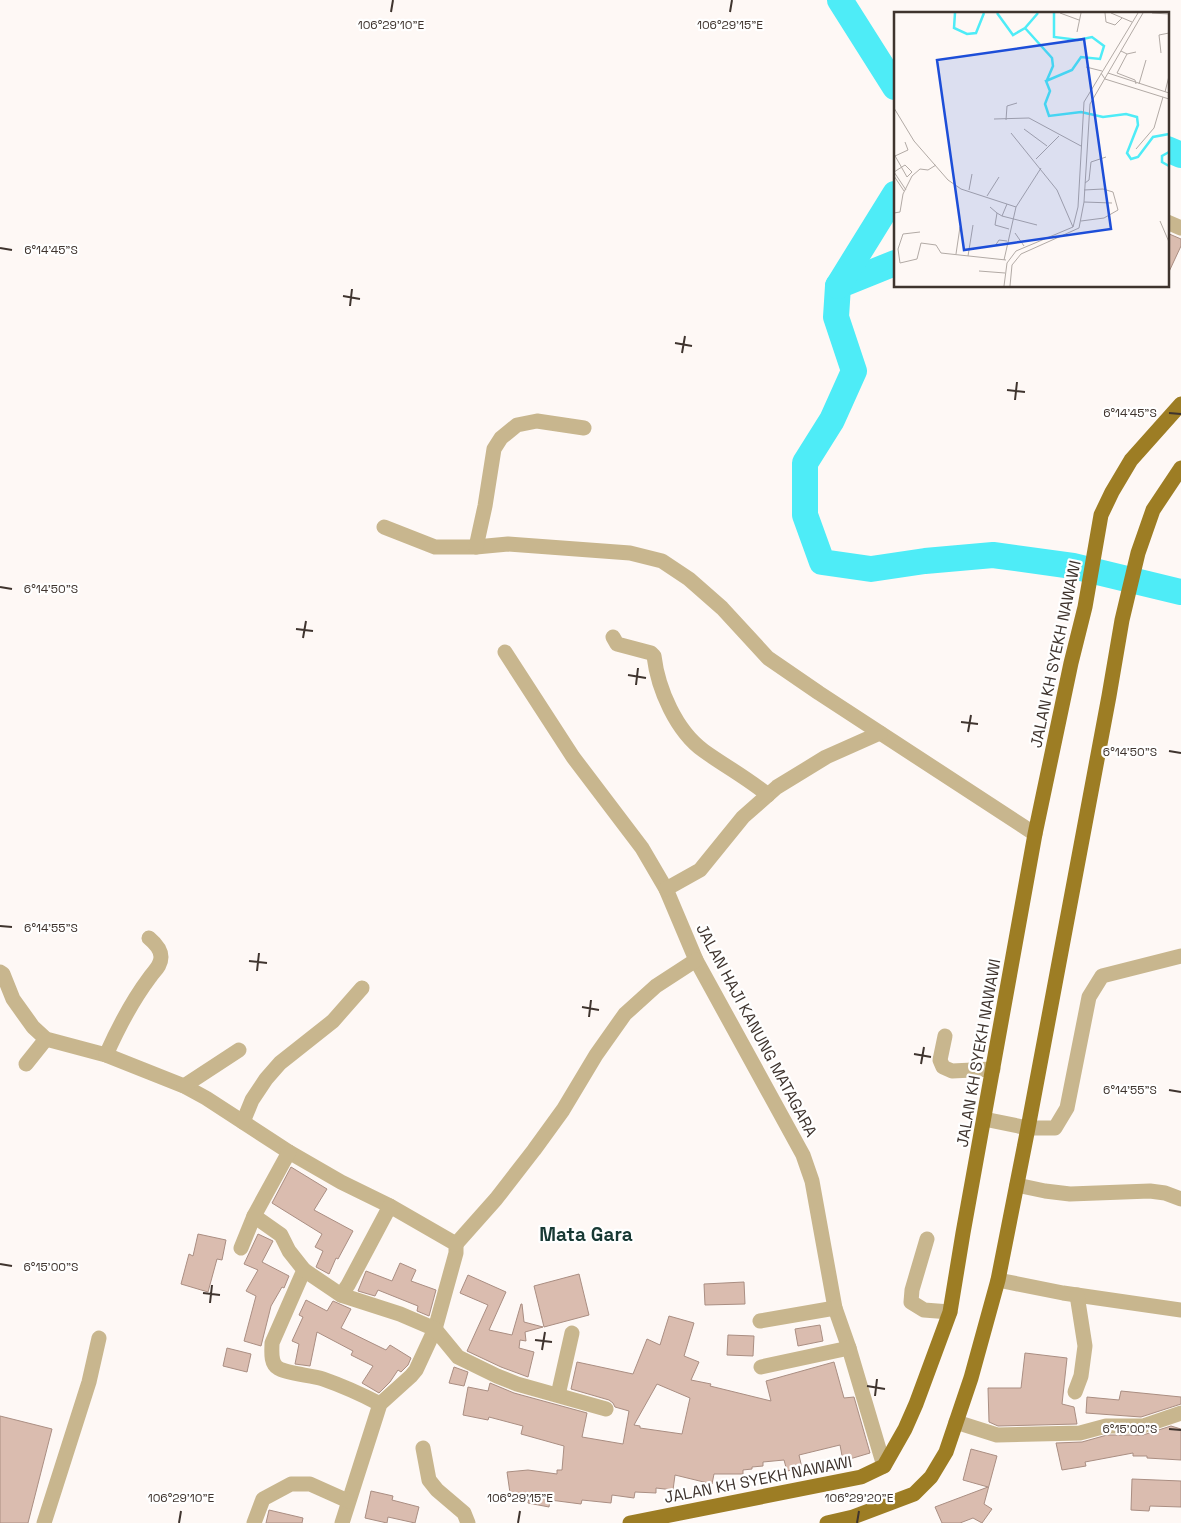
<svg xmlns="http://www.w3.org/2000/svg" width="1181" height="1523" viewBox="0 0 1181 1523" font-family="'Space Grotesk',sans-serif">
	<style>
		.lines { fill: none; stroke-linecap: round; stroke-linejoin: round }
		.river { stroke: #4eecf7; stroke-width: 26 }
		.building { fill: #dabcaf; stroke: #aa8e82; fill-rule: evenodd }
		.minor { stroke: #c8b68e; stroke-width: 15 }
		.major { stroke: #9d7d24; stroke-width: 15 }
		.ticks { fill: none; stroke: #3f342e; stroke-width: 2 }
		.labels { text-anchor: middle; stroke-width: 4.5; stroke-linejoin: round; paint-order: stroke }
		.street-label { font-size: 16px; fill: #3f342e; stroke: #fff }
		.quarter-label { font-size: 19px; font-weight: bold; fill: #183934; stroke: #fff }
		.inset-river { fill: none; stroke: #4eecf7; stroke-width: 2.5 }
		.inset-road { fill: none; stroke: #b2aaa5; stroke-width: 1 }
		.view { fill: #1d4ed8; fill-opacity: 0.15; stroke: #1d4ed8; stroke-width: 2.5 }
		.inset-edge { fill: none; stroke: #3f342e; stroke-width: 2.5 }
		.ticks-label { font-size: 12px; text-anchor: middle; fill: #3f342e; stroke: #fff; stroke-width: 4.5; stroke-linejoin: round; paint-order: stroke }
	</style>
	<rect width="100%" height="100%" fill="#fef8f5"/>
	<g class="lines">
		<g class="river">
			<path d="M840,0L895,87"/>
			<path d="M1167,149L1181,155"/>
			<path d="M895,263L838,286L836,317L854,371L832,420L805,463V515L822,562L871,569L925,561L993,555L1073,566L1181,592"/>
			<path d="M838,286L895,194"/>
		</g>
	</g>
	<g class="building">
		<path d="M1167,233L1181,239V246L1167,276Z"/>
		<path d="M291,1167L327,1189L314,1210L353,1231L338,1259L336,1258L329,1274L316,1267L323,1251L315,1247L322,1234L272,1203Z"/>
		<path d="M198,1234L226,1240L222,1260L217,1259L208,1292L181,1284L189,1254L193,1256Z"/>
		<path d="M258,1234L273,1241L262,1262L289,1276L284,1288L282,1287L271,1306L261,1346L244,1341L256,1296L246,1291L258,1270L244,1264Z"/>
		<path d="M400,1263L416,1270L411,1281L436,1290L429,1316L417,1311L418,1306L378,1290L375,1296L358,1291L366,1271L392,1281Z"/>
		<path d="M579,1274L589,1315L544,1327L534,1286Z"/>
		<path d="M468,1275L506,1292L489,1330L512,1335L521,1304H522L524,1322L543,1327L525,1332L526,1341L520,1340L519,1348L534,1352L528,1377L501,1367L467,1351L488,1305L460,1293Z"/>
		<path d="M744,1282L745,1304L705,1305L704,1284Z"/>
		<path d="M306,1300L327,1311L333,1301L351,1309L341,1328L386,1350L390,1345L411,1358L408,1365L401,1372L398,1370L390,1382L379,1393L362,1383L373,1366L351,1355L353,1351L317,1332L310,1366L295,1364L299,1344L292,1341L303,1317L299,1315Z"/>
		<path d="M669,1316L694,1323L684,1356L699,1362L691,1380L711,1384L710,1386L771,1401L766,1381L834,1362L844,1398L854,1397L870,1453L843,1461L840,1445L799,1455L802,1468L787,1471L784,1460L763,1462V1466L752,1467V1469L743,1470V1474H714L712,1484L675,1475L673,1490L656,1488V1493L635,1492L634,1498L612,1495L611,1503L582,1500L581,1504L550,1500L549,1507L528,1503L529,1498L511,1500L507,1472L528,1470L557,1474V1470H562L564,1446L521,1434L523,1426L489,1417L488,1420L463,1415L468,1387L488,1391L490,1383L514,1393L587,1413L582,1437L623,1444L629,1411L615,1407L613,1403L609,1400L571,1389L577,1362L633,1374L647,1339L660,1345ZM657,1384L690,1398L682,1434L640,1428V1426L634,1425Z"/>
		<path d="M820,1325L823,1341L798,1346L795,1329Z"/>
		<path d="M728,1335L754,1336L753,1356L727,1355Z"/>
		<path d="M227,1348L251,1354L247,1372L223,1366Z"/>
		<path d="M1025,1353L1067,1358L1062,1404L1074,1407L1077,1424L998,1426L989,1422L988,1388H1021Z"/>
		<path d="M454,1367L468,1372L464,1386L449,1383Z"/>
		<path d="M1121,1391L1181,1397V1404L1141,1417L1086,1413L1087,1397L1119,1400Z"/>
		<path d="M0,1416L52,1429L28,1523H0Z"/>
		<path d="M1171,1426L1181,1429V1460L1147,1458V1456H1133V1453L1085,1462L1086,1466L1062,1470L1056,1443L1082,1442L1107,1435H1143Z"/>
		<path d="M971,1449L997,1456L984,1504L992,1509L982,1523L973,1518L960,1523H942L935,1507L988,1487L963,1480Z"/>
		<path d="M1132,1479L1181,1481V1507L1150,1506L1149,1511L1131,1510Z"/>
		<path d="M371,1491L393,1496L392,1500L419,1507L415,1523L388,1517L387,1523L365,1518Z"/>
		<path d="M269,1510L303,1518L302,1523H266Z"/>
	</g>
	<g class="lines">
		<g class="minor">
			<path d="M1167,222L1181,228"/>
			<path d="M384,527L435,547H476L508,544L630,553L662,561L689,579L722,608L768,658L819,693L1035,834"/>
			<path d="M476,547L485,506L494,449L501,438L517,425L537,421L584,428"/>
			<path d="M613,637L617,644L651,653L654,656C658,689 676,731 704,751C725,766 747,778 768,795"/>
			<path d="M505,652L573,757L642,848L666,889L696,960L803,1155L812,1181L835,1308L849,1348L884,1466"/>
			<path d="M666,889L700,870L743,817L777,787L826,757L880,733"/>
			<path d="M0,972L3,974L13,999L33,1027L46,1039L106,1055L184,1086L206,1098L289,1152L341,1182L390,1206L456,1244V1253L435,1329L416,1370L411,1376L380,1404L342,1523"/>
			<path d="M945,1036L940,1060L943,1067L952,1071L993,1069"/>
			<path d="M106,1055C118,1028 132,1001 150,977C154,971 161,966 161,957C161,949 155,943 149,938"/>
			<path d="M26,1064L46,1039"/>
			<path d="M184,1086L239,1050"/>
			<path d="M984,1119L1028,1128H1055L1067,1108L1089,997L1102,976L1181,956"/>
			<path d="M243,1122L252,1100L266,1079L280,1063L333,1021L362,988"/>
			<path d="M1017,1185L1045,1191L1070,1194L1150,1191L1165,1193L1181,1199"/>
			<path d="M254,1216L281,1235L289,1251L304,1270L272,1343C272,1351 270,1363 278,1368C287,1374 312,1375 323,1379C343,1386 361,1394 380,1404"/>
			<path d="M927,1239L912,1290L911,1302L924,1310L950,1312"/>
			<path d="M456,1244L496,1199L534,1150L563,1110L596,1055L625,1014L656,986L696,960"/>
			<path d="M241,1248L254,1216L289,1152"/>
			<path d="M304,1270L341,1295L348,1285L390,1206"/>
			<path d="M998,1280L1063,1293L1181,1310"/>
			<path d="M341,1295L400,1314L435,1329L458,1357L497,1376L517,1384L606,1409"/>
			<path d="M760,1321L835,1308"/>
			<path d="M761,1367L849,1348"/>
			<path d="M1075,1392L1081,1376L1085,1346L1077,1295"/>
			<path d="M558,1395L572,1333"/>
			<path d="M956,1422L997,1435L1080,1433L1106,1426H1143L1181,1413"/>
			<path d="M423,1448L429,1480L437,1490L464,1513L468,1523"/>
			<path d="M44,1523L89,1382L99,1338"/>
			<path d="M254,1523L263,1499L291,1484H310L348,1501"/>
		</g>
		<g class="major">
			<path d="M630,1523L861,1477L884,1466L905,1429L916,1404L950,1312L963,1233L1035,834L1071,663L1085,607L1101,515L1112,492L1131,460L1181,404"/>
			<path d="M827,1523L853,1517L914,1494L931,1477L946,1452L971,1378L998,1280L1028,1128L1109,696L1122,620L1138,553L1153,510L1181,468"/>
		</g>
	</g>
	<path class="ticks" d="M391,12L393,0M730,12L732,0M0,248L12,250M343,296L360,299M350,306L352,289M675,343L692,346M682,353L685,336M1007,390L1025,392M1015,400L1017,382M1169,413L1181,414M0,587L12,589M296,629L313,631M303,638L306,621M628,675L646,678M636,685L638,668M961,722L978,724M968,732L971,715M1169,751L1181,753M0,926L12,927M249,961L267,963M257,971L259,953M582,1007L599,1010M589,1017L591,1000M914,1054L931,1057M921,1064L924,1047M1169,1090L1181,1092M0,1264L12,1266M203,1293L220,1295M210,1303L212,1285M535,1340L552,1342M542,1350L545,1332M867,1386L885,1389M875,1396L877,1379M1169,1429L1181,1430M179,1523L181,1511M518,1523L520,1511M857,1523L859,1511"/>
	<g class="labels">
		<g class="street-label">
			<text transform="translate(1055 654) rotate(-78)" y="6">JALAN KH SYEKH NAWAWI</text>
			<text transform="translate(757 1030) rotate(62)" y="6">JALAN HAJI KANUNG MATAGARA</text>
			<text transform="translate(978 1053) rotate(-80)" y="6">JALAN KH SYEKH NAWAWI</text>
			<text transform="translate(758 1479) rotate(-11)" y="6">JALAN KH SYEKH NAWAWI</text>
		</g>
		<g class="quarter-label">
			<text x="586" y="1241">Mata Gara</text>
		</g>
	</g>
	<g transform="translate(894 12)">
		<rect width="275" height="275" fill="#fef8f5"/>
		<path class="inset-river" d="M61,1L60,16L73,22L82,21L90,1M103,1L119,23L131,16L144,1M160,1V25L184,28L198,25L210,34L206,47L187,45L178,58L152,69L156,79L151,92L155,104L187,100L209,105L232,102L243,105L244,113L233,141L237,147L244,145L259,125L275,122M131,16L158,46L159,54L153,68M275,140L268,144V150L275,154"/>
		<path class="inset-road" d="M166,1L185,8M211,1L212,10L221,13L228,6M217,1L238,10M258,1L275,2M183,20L187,1M227,39L233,42L242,40M267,41L265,23L275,21M233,42L223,61L241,68L242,72M192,55L208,59M207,61L211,67L275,87M214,61L275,81M245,72L252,48M271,80L275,64M0,96L20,129L54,168L67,177L122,195L110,248M100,107L135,106L187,134M112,108L113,94L123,91M130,117L153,134M117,121L163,178L179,215M242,137L260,116L269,85M0,142L13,165L18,160M1,144L14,138L11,130M142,147L165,124M0,164L10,179M191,171L195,168L197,150L212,145M12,178L0,160L11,153L18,160M75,178L78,162M93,184L105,165M190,190L218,191M96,195L103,201L101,213L115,217M122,195L147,156M0,201L6,200L9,182L18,164L26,157L34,158L42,153M103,201L108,204L113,192M108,204L143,213M187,209L210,206L224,198L219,180L209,177L190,178M266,209L275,230M26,220L9,222L4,237L6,251L23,247L27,231L42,233L47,241L112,248M121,221L130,234M101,234L105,228L113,229M62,242L66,215M74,244L79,213M85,259L111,261M110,274L113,251L122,239L179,215L184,195L190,90L244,1M116,274L118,253L127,242L185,216L190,190L196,92L249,1"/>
		<path class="view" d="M190,27L217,217L70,238L43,48Z"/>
		<rect width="275" height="275" class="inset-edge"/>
	</g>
	<g class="ticks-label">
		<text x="391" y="29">106°29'10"E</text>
		<text x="730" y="29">106°29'15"E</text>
		<text x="51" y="254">6°14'45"S</text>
		<text x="1130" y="417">6°14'45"S</text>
		<text x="51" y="593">6°14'50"S</text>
		<text x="1130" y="756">6°14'50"S</text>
		<text x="51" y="932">6°14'55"S</text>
		<text x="1130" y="1094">6°14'55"S</text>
		<text x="51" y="1271">6°15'00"S</text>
		<text x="1130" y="1433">6°15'00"S</text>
		<text x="181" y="1502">106°29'10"E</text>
		<text x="520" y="1502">106°29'15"E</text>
		<text x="859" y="1502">106°29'20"E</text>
	</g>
</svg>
